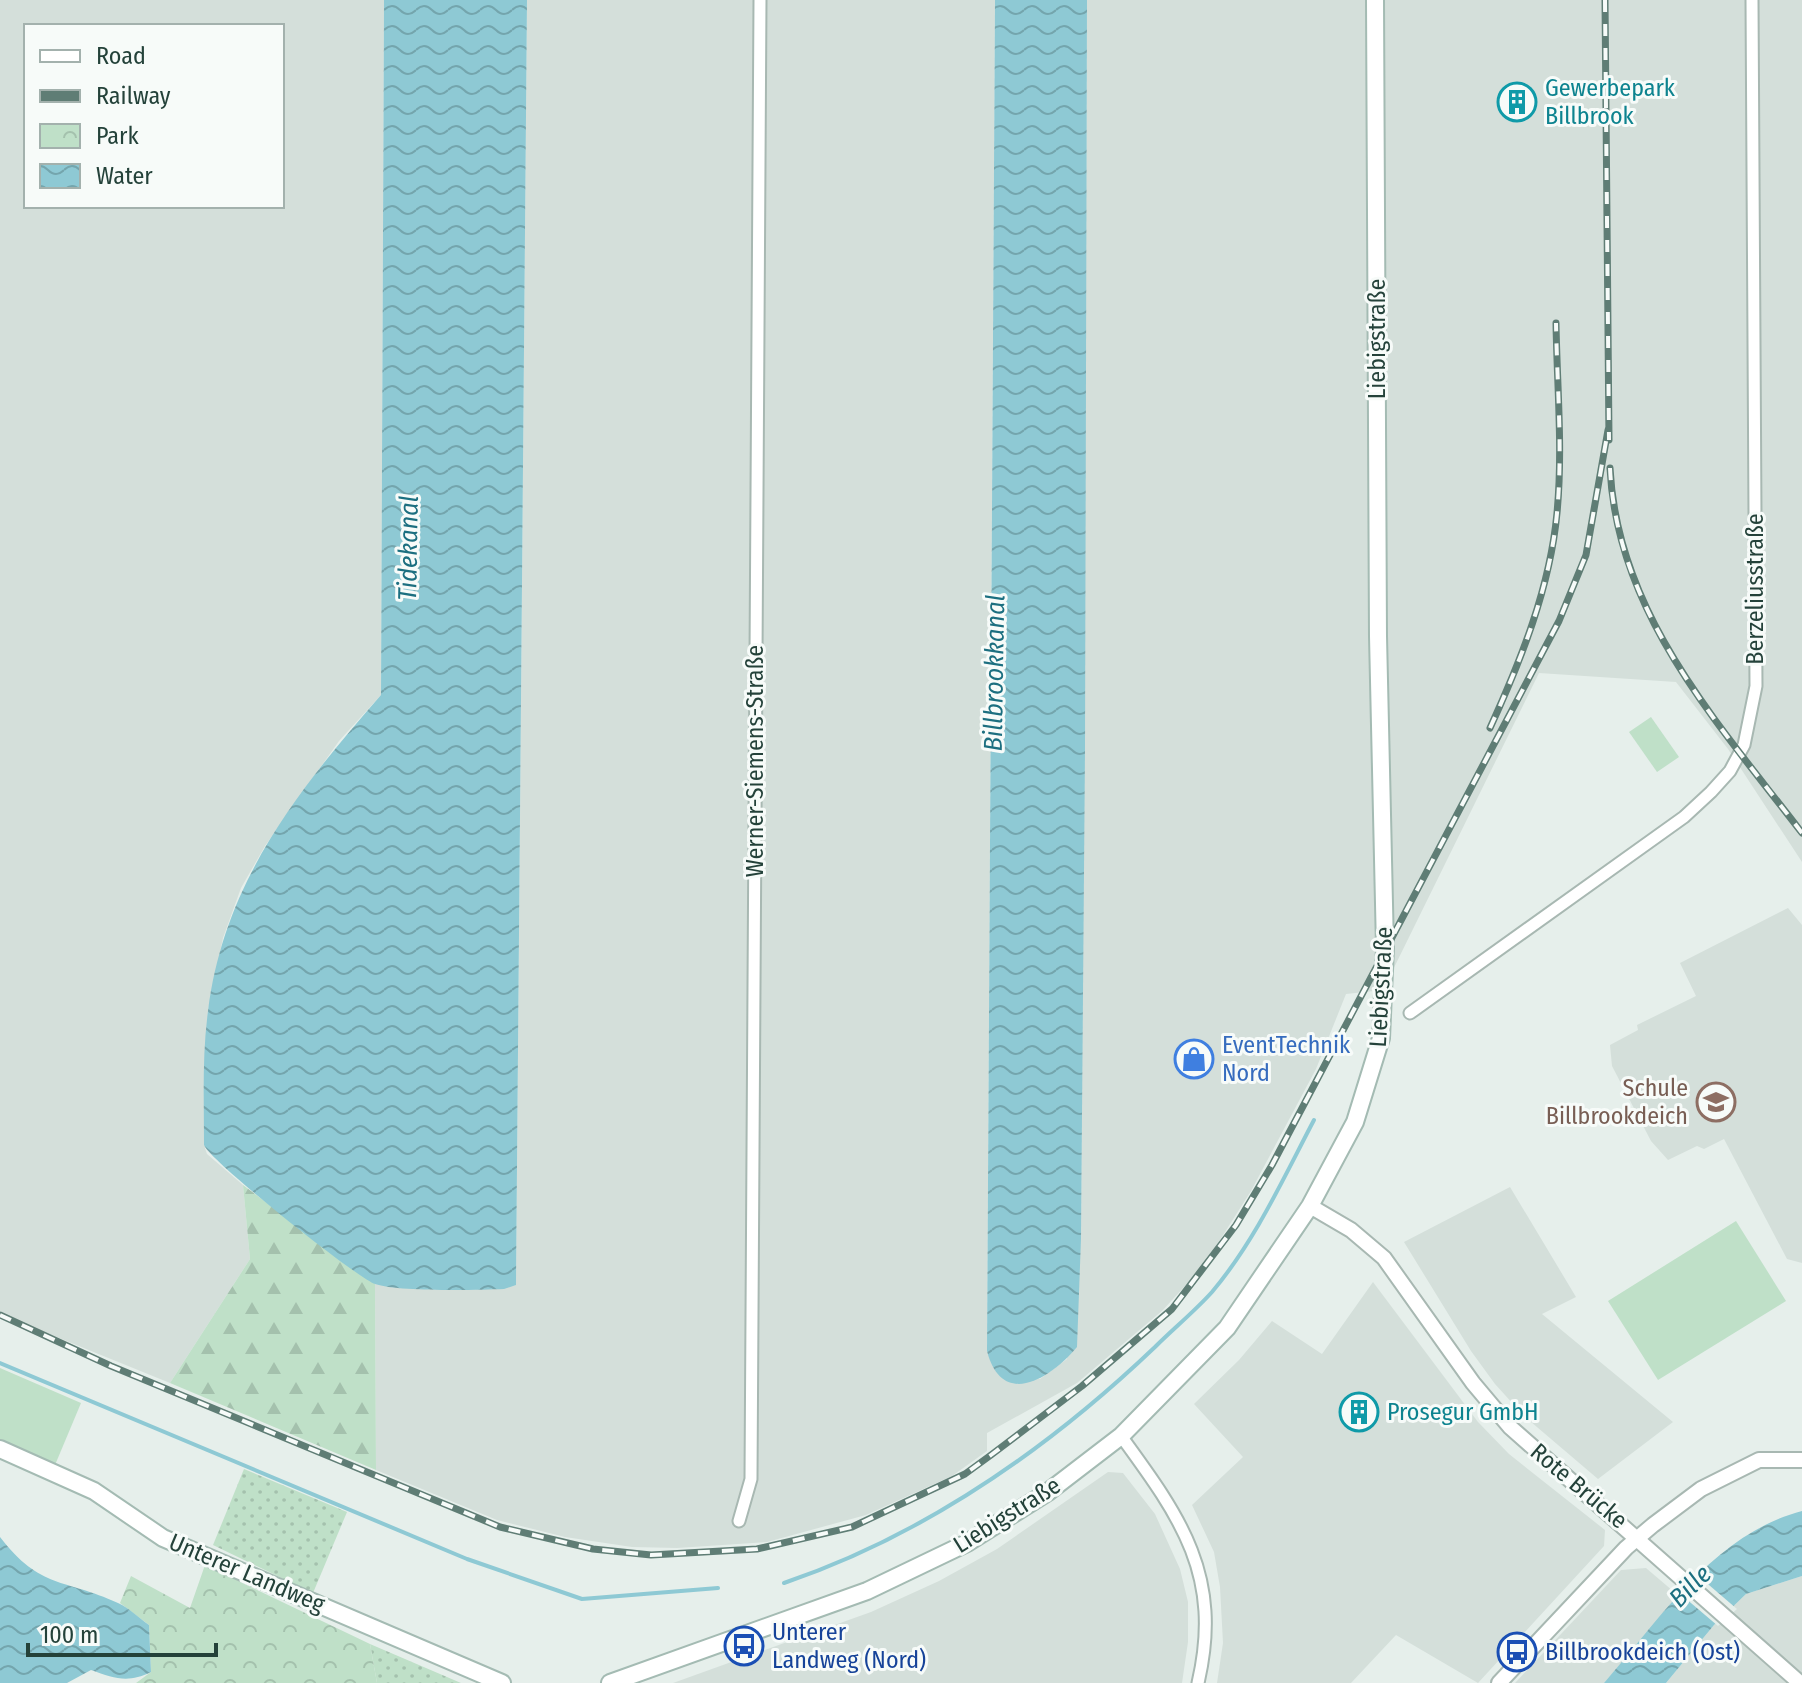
<svg xmlns="http://www.w3.org/2000/svg" width="1802" height="1683" viewBox="0 0 1802 1683" font-family="'Fira Sans Condensed',sans-serif">
	<style>
		.built { fill: #d4dfda; fill-rule: evenodd }
		.grass { fill: url(#grass-dots) }
		.forest { fill: url(#forest-firs) }
		.park { fill: url(#park-crowns) }
		.garden { fill: #bfe0c8 }
		.water { fill: url(#water-waves) }
		.pier { fill: #e6efeb }
		.lines { fill: none; stroke-linecap: round; stroke-linejoin: round }
		.stream { stroke: #8ec9d4; stroke-width: 4 }
		.minor-casing { stroke: #a8b8b2; stroke-width: 15 }
		.tertiary-casing { stroke: #a8b8b2; stroke-width: 18 }
		.secondary-casing { stroke: #a4bbb3; stroke-width: 20 }
		.minor { stroke: #fff; stroke-width: 11 }
		.tertiary { stroke: #fff; stroke-width: 14 }
		.secondary { stroke: #fff; stroke-width: 16 }
		.rail-casing { stroke: #5f7d75; stroke-width: 7 }
		.rail { stroke: #f7fbf9; stroke-width: 4; stroke-dasharray: 12; stroke-linecap: butt }
		.labels { text-anchor: middle; stroke-width: 6; stroke-linejoin: round; paint-order: stroke }
		.culture-label { font-size: 24px; fill: #0d838f; stroke: #f7fbf9; text-anchor: start }
		.street-label { font-size: 24px; fill: #24423a; stroke: #f7fbf9 }
		.shop-label { font-size: 24px; fill: #366cbe; stroke: #f7fbf9; text-anchor: start }
		.education-label { font-size: 24px; fill: #785e54; stroke: #f7fbf9; text-anchor: end }
		.transit-label { font-size: 24px; fill: #164399; stroke: #f7fbf9; text-anchor: start }
		.water-label { font-size: 26px; font-style: italic; fill: #1c6f80; stroke: #f7fbf9 }
	</style>
	<defs>
		<pattern id="grass-dots" width="8" height="8" patternUnits="userSpaceOnUse" patternTransform="scale(2)"><rect width="8" height="8" fill="#bfe0c8"/><path d="M2 2h.1M6 6h.1" fill="none" stroke="#a4c1ad" stroke-width="1.8" stroke-linecap="round"/></pattern>
		<pattern id="forest-firs" width="22" height="20" patternUnits="userSpaceOnUse" patternTransform="scale(2)"><rect width="22" height="20" fill="#bfe0c8"/><path d="M5 1l3.5 6h-7zM16 11l3.5 6h-7z" fill="#a4c1ad"/></pattern>
		<pattern id="park-crowns" width="20" height="18" patternUnits="userSpaceOnUse" patternTransform="scale(2)"><rect width="20" height="18" fill="#bfe0c8"/><path d="M2 6a3 3 0 1 1 6 0M12 15a3 3 0 1 1 6 0" fill="none" stroke="#a4c1ad"/></pattern>
		<pattern id="water-waves" width="16" height="10" patternUnits="userSpaceOnUse" patternTransform="scale(2)"><rect width="16" height="10" fill="#8ec9d4"/><path d="M0 5q4-4 8 0t8 0" fill="none" stroke="#74a5ad"/></pattern>
	</defs>
	<rect width="100%" height="100%" fill="#e6efeb"/>
	<g class="built">
		<path d="M0,0H384L381,695L339,741L265,846L241,888L223,938L208,1010L204,1145L207,1154L243,1185L250,1259L170,1383L0,1314ZM26,26H282V206H26Z"/>
		<path d="M527,0H995L987,1351L1040,1379L1067,1359L1081,1239L1087,0H1802V862L1728,749L1676,682L1539,673L1383,990L1346,994L1316,1069L1251,1191L1204,1265L1163,1310L1077,1383L987,1433V1451L952,1476L866,1515L767,1542L677,1548L632,1547L565,1537L497,1520L376,1470L375,1284L467,1290L516,1285Z"/>
		<path d="M1788,908L1802,925V1263L1787,1259L1724,1139L1704,1149L1697,1146L1668,1160L1651,1141L1612,1066L1610,1045L1638,1030L1637,1025L1696,996L1680,963Z"/>
		<path d="M1510,1187L1576,1297L1542,1314L1673,1422L1598,1479L1524,1416L1495,1384L1471,1351L1404,1242Z"/>
		<path d="M1373,1282L1478,1422L1509,1454L1605,1530L1604,1546L1478,1683L1396,1635L1351,1683H1217L1223,1643L1220,1587L1214,1552L1192,1505L1243,1457L1194,1404L1239,1360L1272,1321L1322,1354Z"/>
		<path d="M1108,1472L1123,1473L1155,1514L1180,1569L1188,1602V1642L1182,1683H673L871,1612L939,1581L997,1549Z"/>
		<path d="M1646,1568L1680,1597L1604,1683H1515L1621,1570Z"/>
		<path d="M1802,1576V1683H1666L1714,1625L1746,1594Z"/>
	</g>
	<g class="grass">
		<path d="M244,1469L347,1512L313,1593L213,1545Z"/>
		<path d="M370,1644L461,1683H377Z"/>
	</g>
	<path class="forest" d="M243,1185L375,1284L376,1470L170,1383L250,1259Z"/>
	<path class="park" d="M205,1565L370,1644L377,1683H136L151,1672L149,1625L120,1603L131,1576L190,1608Z"/>
	<g class="garden">
		<path d="M1651,717L1679,757L1657,772L1629,732Z"/>
		<path d="M1736,1221L1786,1301L1658,1380L1608,1301Z"/>
		<path d="M0,1368L81,1403L55,1465L0,1440Z"/>
	</g>
	<g class="water">
		<path d="M384,0H527L516,1285L504,1289C478,1290 398,1292 375,1284C357,1278 209,1160 204,1145C204,1101 202,1055 208,1011C224,882 298,790 381,695Z"/>
		<path d="M995,0H1087L1085,750L1081,1239L1077,1347C1050,1379 1002,1409 987,1351Z"/>
		<path d="M1802,1511V1576L1746,1594L1714,1625L1666,1683H1604C1661,1618 1714,1534 1802,1511Z"/>
		<path d="M0,1537C41,1590 64,1578 118,1603C129,1608 139,1618 149,1625L151,1672C129,1683 115,1679 91,1670L67,1683H0Z"/>
	</g>
	<path class="pier" d="M1695,1573L1737,1609L1718,1626L1678,1592Z"/>
	<g class="lines">
		<g class="stream">
			<path d="M0,1363L467,1559L582,1599L718,1588"/>
			<path d="M784,1583C925,1535 1048,1449 1155,1347C1173,1329 1195,1311 1212,1292C1255,1241 1283,1179 1314,1120"/>
		</g>
		<defs>
			<g id="minor">
				<path d="M1410,1013L1684,817L1711,792L1730,771L1744,745L1756,686L1752,0"/>
				<path d="M1121,1436C1181,1518 1223,1576 1198,1683"/>
				<path d="M739,1521L751,1479L760,0"/>
			</g>
			<g id="tertiary">
				<path d="M1310,1206L1351,1230L1384,1258L1473,1383L1510,1427L1800,1683"/>
				<path d="M1499,1683L1626,1548L1653,1525L1701,1489L1759,1460H1802"/>
			</g>
			<g id="secondary">
				<path d="M0,1449L94,1491L163,1538L502,1683"/>
				<path d="M610,1683L867,1591L967,1543L1048,1492L1121,1436L1227,1328L1310,1206L1355,1122L1381,1038L1385,948L1378,636L1375,0"/>
			</g>
		</defs>
		<use href="#minor" class="minor-casing"/>
		<use href="#tertiary" class="tertiary-casing"/>
		<use href="#secondary" class="secondary-casing"/>
		<use href="#minor" class="minor"/>
		<use href="#tertiary" class="tertiary"/>
		<use href="#secondary" class="secondary"/>
		<defs>
			<g id="rail">
				<path d="M1605,0L1609,440"/>
				<path d="M1610,468C1617,614 1718,723 1802,833"/>
				<path d="M1490,728C1521,660 1550,588 1557,513C1563,450 1557,386 1556,323"/>
				<path d="M0,1315L111,1366L500,1527L593,1549L651,1555L757,1549L852,1527L965,1474L991,1455L1082,1386L1172,1309L1236,1225L1272,1165L1559,621L1586,555L1608,430"/>
			</g>
		</defs>
		<use href="#rail" class="rail-casing"/>
		<use href="#rail" class="rail"/>
	</g>
	<defs>
		<symbol id="building-ring" viewBox="-11 -11 22 22"><circle r="9.5" fill="#f7fbf9" stroke="#0f9aa8" stroke-width="1.5"/><path d="M-4-6H4V6H1V3H-1V6H-4ZM-2.5-4.3h1.7v1.8h-1.7ZM.8-4.3h1.7v1.8H.8ZM-2.5-1h1.7V.8h-1.7ZM.8-1h1.7V.8H.8Z" fill="#0f9aa8"/></symbol>
		<symbol id="shop-ring" viewBox="-11 -11 22 22"><circle r="9.5" fill="#f7fbf9" stroke="#3f7fe0" stroke-width="1.5"/><path d="M-5-2.5h2.3a2.7 3.5 0 0 1 5.4 0H5L5.5 6h-11ZM-1.5-2.5h3a1.5 2.3 0 0 0-3 0Z" fill="#3f7fe0"/></symbol>
		<symbol id="school-ring" viewBox="-11 -11 22 22"><circle r="9.5" fill="#f7fbf9" stroke="#8d6e63" stroke-width="1.5"/><path d="M0-5L7-2L0 1L-7-2ZM-4 1L0 2.5L4 1V4Q0 6-4 4Z" fill="#8d6e63"/></symbol>
		<symbol id="bus-ring" viewBox="-11 -11 22 22"><circle r="9.5" fill="#f7fbf9" stroke="#1a4fb4" stroke-width="1.5"/><path d="M-5-6H5V4H4V6H2V4H-2V6H-4V4H-5ZM-3.5-4V0h7V-4ZM-3.5 1.2v1.5H-2V1.2ZM2 1.2v1.5H3.5V1.2Z" fill="#1a4fb4"/></symbol>
	</defs>
	<g fill-rule="evenodd">
		<use href="#building-ring" x="1495" y="80" width="44" height="44"/>
		<use href="#shop-ring" x="1172" y="1037" width="44" height="44"/>
		<use href="#school-ring" x="1694" y="1080" width="44" height="44"/>
		<use href="#building-ring" x="1337" y="1390" width="44" height="44"/>
		<use href="#bus-ring" x="722" y="1624" width="44" height="44"/>
		<use href="#bus-ring" x="1495" y="1630" width="44" height="44"/>
	</g>
	<g class="labels">
		<g class="culture-label">
			<text x="1545" y="96">Gewerbepark<tspan x="1545" dy="28">Billbrook</tspan></text>
			<text x="1387" y="1420">Prosegur GmbH</text>
		</g>
		<g class="street-label">
			<text transform="translate(1377 339) rotate(-90)" y="8">Liebigstraße</text>
			<text transform="translate(1755 589) rotate(-90)" y="8">Berzeliusstraße</text>
			<text transform="translate(755 761) rotate(-90)" y="8">Werner-Siemens-Straße</text>
			<text transform="translate(1381 987) rotate(-87)" y="8">Liebigstraße</text>
			<text transform="translate(1579 1486) rotate(40)" y="8">Rote Brücke</text>
			<text transform="translate(1007 1515) rotate(-32)" y="8">Liebigstraße</text>
			<text transform="translate(247 1573) rotate(23)" y="8">Unterer Landweg</text>
		</g>
		<g class="shop-label">
			<text x="1222" y="1053">EventTechnik<tspan x="1222" dy="28">Nord</tspan></text>
		</g>
		<g class="education-label">
			<text x="1688" y="1096">Schule<tspan x="1688" dy="28">Billbrookdeich</tspan></text>
		</g>
		<g class="transit-label">
			<text x="772" y="1640">Unterer<tspan x="772" dy="28">Landweg (Nord)</tspan></text>
			<text x="1545" y="1660">Billbrookdeich (Ost)</text>
		</g>
		<g class="water-label">
			<text transform="translate(408 548) rotate(-89)" y="9">Tidekanal</text>
			<text transform="translate(994 673) rotate(-89)" y="9">Billbrookkanal</text>
			<text transform="translate(1690 1586) rotate(-45)" y="9">Bille</text>
		</g>
	</g>
	<rect x="24" y="24" width="260" height="184" fill="#f7fbf9" stroke="#a3b1ad" stroke-width="2"/>
	<rect x="40" y="50" width="40" height="12" fill="#ffffff" stroke="#a3b1ad" stroke-width="2"/>
	<text x="96" y="64" font-size="24" fill="#24423a">Road</text>
	<rect x="40" y="90" width="40" height="12" fill="#5f7d75" stroke="#a3b1ad" stroke-width="2"/>
	<text x="96" y="104" font-size="24" fill="#24423a">Railway</text>
	<rect x="40" y="124" width="40" height="24" fill="url(#park-crowns)" stroke="#a3b1ad" stroke-width="2"/>
	<text x="96" y="144" font-size="24" fill="#24423a">Park</text>
	<rect x="40" y="164" width="40" height="24" fill="url(#water-waves)" stroke="#a3b1ad" stroke-width="2"/>
	<text x="96" y="184" font-size="24" fill="#24423a">Water</text>
	<path d="M28 1643v12h188v-12" fill="none" stroke="#24423a" stroke-width="4"/>
	<text x="40" y="1643" font-size="24" fill="#24423a" stroke="#f7fbf9" stroke-width="6" paint-order="stroke">100 m</text>
</svg>
